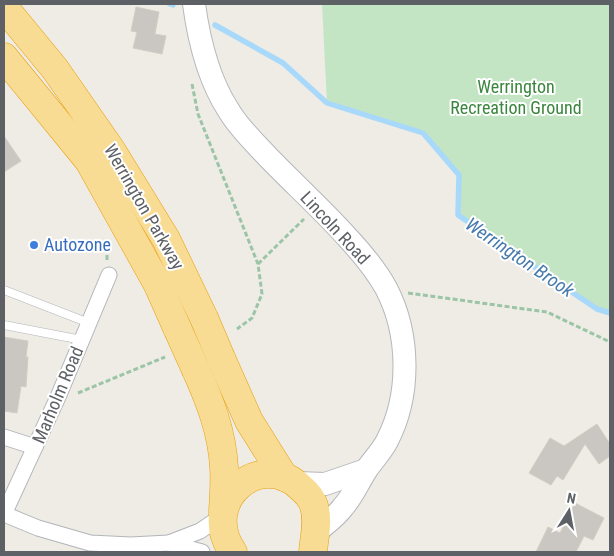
<svg xmlns="http://www.w3.org/2000/svg" width="614" height="556" viewBox="0 0 614 556" font-family="'Roboto Condensed',sans-serif">
	<style>
		.green { fill: #c3e5c3 }
		.lines { fill: none; stroke-linecap: round; stroke-linejoin: round }
		.stream { stroke: #a8d9fb; stroke-width: 5.5 }
		.building { fill: #cac7c2; stroke: #d3cec3 }
		.lane-casing { stroke: #b2b5b9; stroke-width: 9 }
		.street-casing { stroke: #b2b5b9; stroke-width: 17 }
		.secondary-casing { stroke: #b4b7bc; stroke-width: 24 }
		.highway-casing { stroke: #e89e0b; stroke-width: 29 }
		.path { stroke: #9cc5a7; stroke-width: 3; stroke-dasharray: 5 2.5; stroke-linecap: butt }
		.lane { stroke: #fff; stroke-width: 8 }
		.street { stroke: #fff; stroke-width: 15 }
		.secondary { stroke: #fff; stroke-width: 22 }
		.highway { stroke: #f8dc93; stroke-width: 28 }
		.highway-bridge-casing { stroke: #e89e0b; stroke-width: 29; stroke-linecap: butt }
		.highway-bridge { stroke: #f8dc93; stroke-width: 28 }
		.shop-dot { fill: #3f7fe0; stroke: #fff; stroke-width: 2 }
		.labels { text-anchor: middle; stroke-width: 4; stroke-linejoin: round; paint-order: stroke }
		.park-label { font-size: 18px; fill: #3a863c; stroke: #fff }
		.street-label { font-size: 18px; fill: #5d6065; stroke: #fff }
		.shop-label { font-size: 18px; fill: #366cbe; stroke: #fff; text-anchor: start }
		.water-label { font-size: 19px; font-style: italic; fill: #467aad; stroke: #fff }
	</style>
	<rect width="100%" height="100%" fill="#eeece5"/>
	<path class="green" d="M322,4H610V313L597,309L458,215L459,175L423,133L327,103Z"/>
	<g class="lines">
		<g class="stream">
			<path d="M170,4L173,5"/>
			<path d="M215,25L283,63L327,103L423,133L459,175L458,215L597,309L610,313"/>
		</g>
	</g>
	<g class="building">
		<path d="M136,7L159,12L155,34L166,36L162,54L133,48L137,32L131,31Z"/>
		<path d="M4,136L21,161L4,172Z"/>
		<path d="M4,337L28,341L26,357H28L26,387L21,386L17,413L4,411Z"/>
		<path d="M597,424L610,444V456L599,464L585,444L563,480L557,476L551,485L529,473L550,438L564,446Z"/>
		<path d="M575,503L604,518L593,540L584,536L576,552H536L548,527L560,533Z"/>
	</g>
	<g class="lines">
		<defs>
			<g id="lane">
				<path d="M4,290L89,323"/>
				<path d="M4,325L82,340"/>
			</g>
			<g id="street">
				<path d="M4,437L35,447"/>
				<path d="M4,514L58,397L109,275"/>
				<path d="M4,514L38,528L90,543L131,545L169,543L202,552"/>
				<path d="M169,543L200,531L222,516"/>
			</g>
			<g id="secondary">
				<path d="M194,4C199,41 208,79 229,111C239,128 254,142 268,157C294,184 322,209 347,237C361,252 376,270 386,288C410,334 411,395 387,441C382,451 373,460 367,469C359,481 353,496 343,507C336,517 324,525 315,533"/>
				<path d="M297,483L325,484L366,470"/>
			</g>
			<g id="highway">
				<path d="M4,7L55,69L112,151L166,239L204,318"/>
				<path d="M4,57L89,161L158,285L178,330"/>
				<path d="M221,358L249,421L284,477"/>
				<path d="M196,370C210,401 222,432 224,467C225,481 224,496 223,510"/>
				<path d="M233,552C198,502 260,448 301,488C307,493 312,499 314,506C319,522 314,537 313,552"/>
			</g>
		</defs>
		<use href="#lane" class="lane-casing"/>
		<use href="#street" class="street-casing"/>
		<use href="#secondary" class="secondary-casing"/>
		<use href="#highway" class="highway-casing"/>
		<g class="path">
			<path d="M192,84L198,114L258,264L262,294L252,318L237,329"/>
			<path d="M107,260V241"/>
			<path d="M258,264L304,219"/>
			<path d="M408,293L547,312L610,342"/>
			<path d="M78,393L165,357"/>
		</g>
		<use href="#lane" class="lane"/>
		<use href="#street" class="street"/>
		<use href="#secondary" class="secondary"/>
		<use href="#highway" class="highway"/>
		<defs>
			<g id="highway-bridge">
				<path d="M204,318L221,358"/>
				<path d="M178,330L196,370"/>
			</g>
		</defs>
		<use href="#highway-bridge" class="highway-bridge-casing"/>
		<use href="#highway-bridge" class="highway-bridge"/>
	</g>
	<circle class="shop-dot" cx="34" cy="245" r="5"/>
	<g class="labels">
		<g class="park-label">
			<text x="516" y="93">Werrington<tspan x="516" dy="21">Recreation Ground</tspan></text>
		</g>
		<g class="street-label">
			<text transform="translate(144 207) rotate(60)" y="6">Werrington Parkway</text>
			<text transform="translate(335 228) rotate(47)" y="6">Lincoln Road</text>
			<text transform="translate(58 395) rotate(-67)" y="6">Marholm Road</text>
		</g>
		<g class="shop-label">
			<text x="44" y="251">Autozone</text>
		</g>
		<g class="water-label">
			<text transform="translate(520 257) rotate(34)" y="7">Werrington Brook</text>
		</g>
	</g>
	<rect width="614" height="556" fill="none" stroke="#5d6065" stroke-width="10"/>
	<g transform="translate(569 511) rotate(11)" stroke="#ffffff" stroke-width="4" paint-order="stroke">
	<path d="M0-4L9 19L0 12L-9 19Z" fill="#5d6065"/>
	<text y="-8" font-size="14" font-weight="bold" text-anchor="middle" fill="#5d6065">N</text>
	</g>
</svg>
